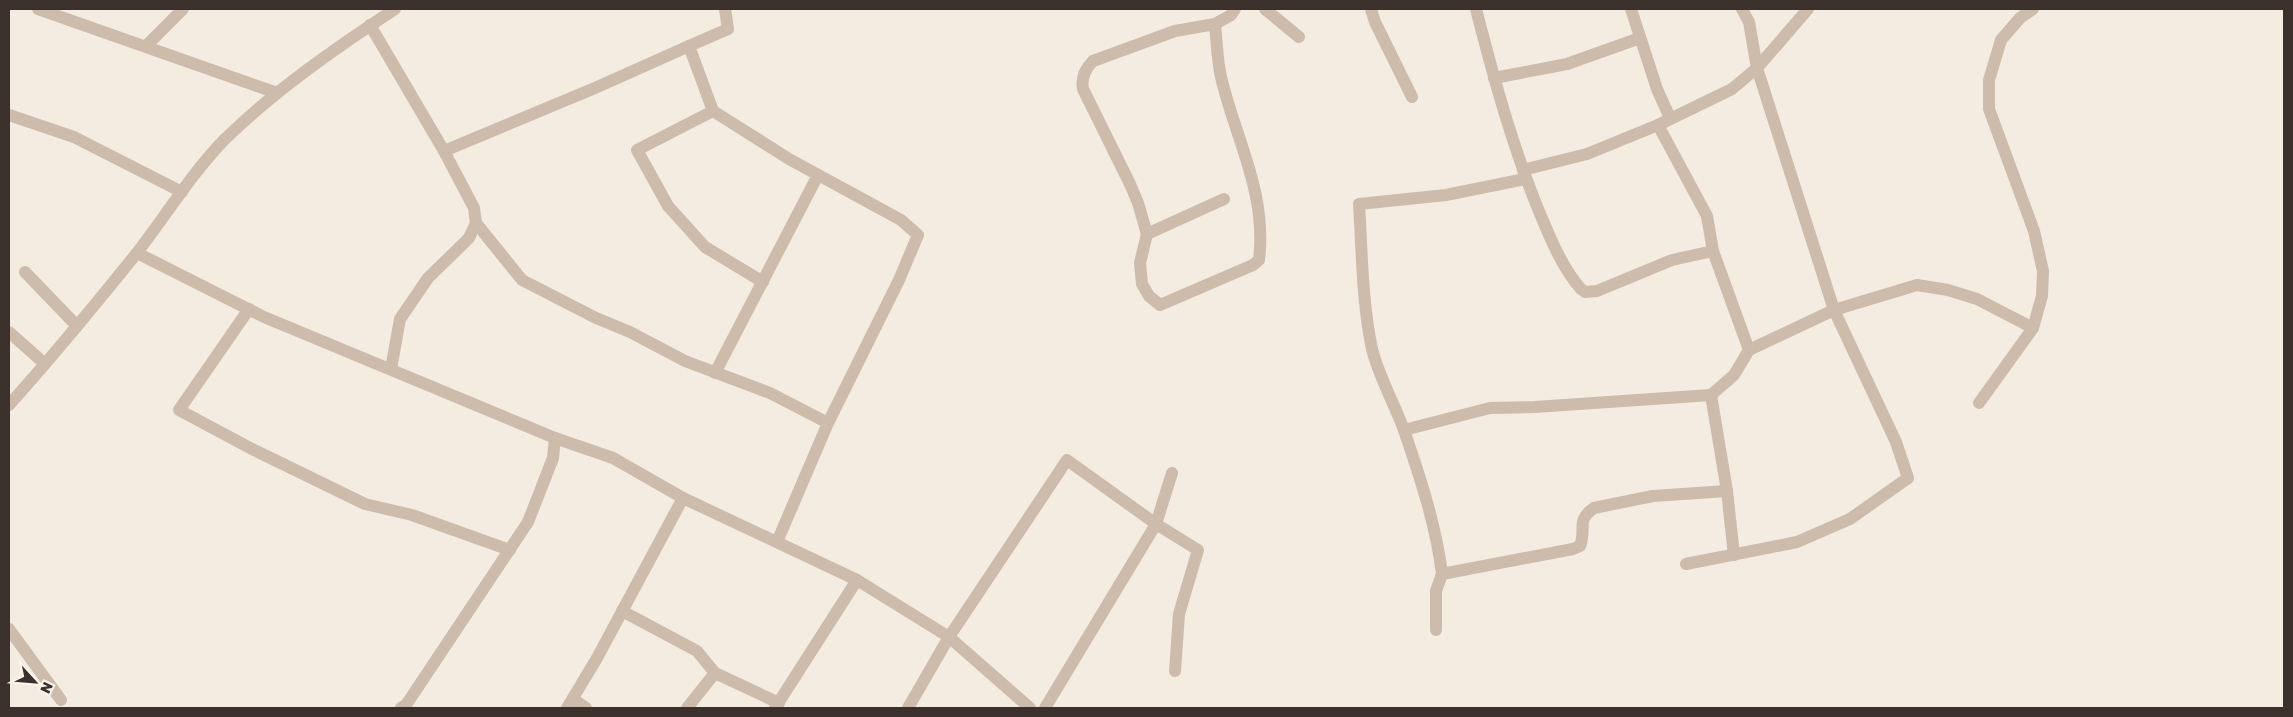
<svg xmlns="http://www.w3.org/2000/svg" width="2293" height="717" viewBox="0 0 2293 717" font-family="'Golos Text',sans-serif">
	<style>
		.lines { fill: none; stroke-linecap: round; stroke-linejoin: round }
		.minor { stroke: #cdbbac; stroke-width: 12 }
	</style>
	<rect width="100%" height="100%" fill="#f4ebe1"/>
	<g class="lines">
		<g class="minor">
			<path d="M38,9L277,93"/>
			<path d="M725,9L728,29L689,46L713,111L789,159L901,220L918,235L899,280L828,423"/>
			<path d="M1265,9L1299,37"/>
			<path d="M1371,9L1375,22L1412,97"/>
			<path d="M1476,9C1494,79 1513,149 1541,216C1551,240 1563,269 1581,289L1585,292L1597,291L1672,260L1713,251"/>
			<path d="M1631,9L1657,89L1670,118"/>
			<path d="M1742,9L1749,22L1757,68L1834,310L1917,285L1948,290L1977,299L2033,328"/>
			<path d="M1215,24C1217,43 1217,63 1222,81C1237,142 1267,194 1259,260L1253,265L1160,305L1149,296L1142,284L1140,263L1147,234L1138,203L1130,184L1083,89C1081,78 1085,69 1093,61L1175,31Z"/>
			<path d="M1215,24L1231,15L1235,9"/>
			<path d="M370,25L444,151L474,208L476,223L469,238L428,278L400,319L391,369"/>
			<path d="M146,46L183,9"/>
			<path d="M1494,78L1567,64L1640,38"/>
			<path d="M713,111L637,150L668,206L705,247L763,282"/>
			<path d="M9,115L74,137L182,192"/>
			<path d="M1658,125L1707,216L1713,251L1749,350"/>
			<path d="M444,151L595,88L689,46"/>
			<path d="M1523,170L1587,154L1658,125L1732,89L1757,68L1808,9"/>
			<path d="M1525,179L1446,195L1359,204C1362,252 1362,301 1372,349C1379,377 1394,403 1404,430C1420,477 1436,525 1442,574L1573,549L1580,546C1587,529 1575,521 1594,508L1653,496L1727,491"/>
			<path d="M476,223L522,280L596,318L630,332L685,361L770,393L828,423L777,542"/>
			<path d="M1147,234L1224,199"/>
			<path d="M137,253L264,317L555,438L553,458L528,522L406,705L401,708"/>
			<path d="M25,272L77,326"/>
			<path d="M249,309L179,410L252,449L365,504L412,515L510,550"/>
			<path d="M9,332L45,364"/>
			<path d="M715,373L818,175"/>
			<path d="M1711,395L1727,491L1734,555"/>
			<path d="M1979,403L2033,328L2042,296L2043,271L2034,231L1989,109V80L2001,40L2020,18L2033,9"/>
			<path d="M9,405C53,356 95,305 136,254C165,217 191,174 224,140C275,90 336,48 395,9"/>
			<path d="M1404,430L1490,408L1535,407L1711,395L1734,375L1749,350L1834,310L1896,442L1908,478L1850,519L1797,542L1686,564"/>
			<path d="M555,438L613,458L683,498L857,580L775,708"/>
			<path d="M857,580L949,637L1030,708"/>
			<path d="M622,611L697,651L715,673L687,708"/>
			<path d="M9,629L61,700"/>
			<path d="M1436,630V591L1442,574"/>
			<path d="M715,673L779,703"/>
			<path d="M573,699L586,708"/>
			<path d="M567,708L597,658L683,498"/>
			<path d="M908,708L949,637L1067,460L1156,524L1198,550L1179,614L1175,671"/>
			<path d="M1045,708L1156,524L1172,473"/>
		</g>
	</g>
	<rect width="2293" height="717" fill="none" stroke="#3b302b" stroke-width="20"/>
	<g transform="translate(35 682) rotate(116)" stroke="#fbf5ee" stroke-width="4" paint-order="stroke">
	<path d="M0-4L9 19L0 12L-9 19Z" fill="#3b302b"/>
	<text y="-8" font-size="14" font-weight="bold" text-anchor="middle" fill="#3b302b">N</text>
	</g>
</svg>
